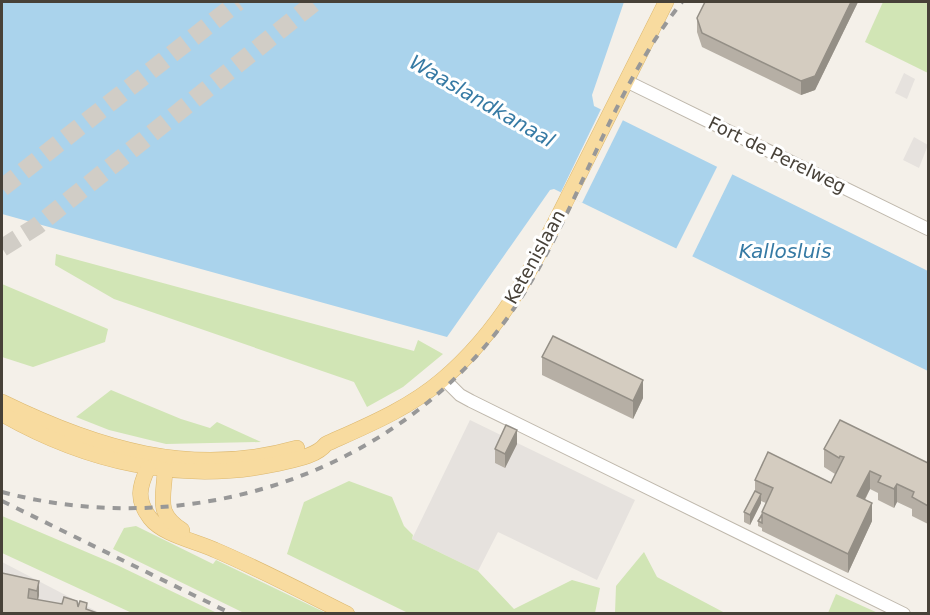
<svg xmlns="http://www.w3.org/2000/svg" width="930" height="615" viewBox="0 0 930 615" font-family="'DejaVu Sans',sans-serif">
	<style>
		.industrial { fill: #e6e2de }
		.green { fill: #d1e5b5 }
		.water { fill: #aad3ec }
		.pier { fill: #f4f0e9 }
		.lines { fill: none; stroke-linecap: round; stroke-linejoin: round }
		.highway-tunnel { stroke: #d1cdc6; stroke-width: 18; stroke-dasharray: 18 9; stroke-linecap: butt }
		.minor-casing { stroke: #bfb8ac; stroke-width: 14 }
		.major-casing { stroke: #dcb86f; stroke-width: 16 }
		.minor { stroke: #fff; stroke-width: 12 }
		.major { stroke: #f8db9f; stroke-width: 15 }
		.rail { stroke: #989898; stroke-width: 4; stroke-dasharray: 8 8; stroke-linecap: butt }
		.wall { fill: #b6afa5 }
		.shaded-wall { fill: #948f86 }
		.building { fill: #d4ccc0; stroke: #948f86; stroke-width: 1.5 }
		.labels { text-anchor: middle; stroke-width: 6; stroke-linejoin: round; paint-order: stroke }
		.street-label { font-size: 18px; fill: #474138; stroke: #fff }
		.water-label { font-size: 20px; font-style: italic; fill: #367aa4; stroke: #fff }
	</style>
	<rect width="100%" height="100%" fill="#f4f0e9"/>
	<g class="industrial">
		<path d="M904,73L915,79L907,99L895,93Z"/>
		<path d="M914,137L928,145L919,168L903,160Z"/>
		<path d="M470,420L635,500L597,580L498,532L478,571L412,539Z"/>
		<path d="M2,562L100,613H2Z"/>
	</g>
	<g class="green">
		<path d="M883,2H928V73L865,42Z"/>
		<path d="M56,254L414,351L418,340L443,354L403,387L367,407L354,382L114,299L55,265Z"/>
		<path d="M2,284L108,329L105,342L33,367L2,357Z"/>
		<path d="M111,390L181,419L210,428L217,422L261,442L166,444L109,430L76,417Z"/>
		<path d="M349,481L392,497L404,526L413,535L412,539L478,571L514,609L572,580L600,588L595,613H408L287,554L304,502Z"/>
		<path d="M2,516L117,565L217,613H132L2,553Z"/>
		<path d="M136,526L213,564L216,560L326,613H244L113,549L124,528Z"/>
		<path d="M644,552L657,577L725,613H615L616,586Z"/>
		<path d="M836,594L878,613H828Z"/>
	</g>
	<path class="water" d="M2,2H624L592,95L594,106L928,271V371L554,189L550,190L447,337L2,214Z"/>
	<g class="pier">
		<path d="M602,107L624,118L582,203L561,192Z"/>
		<path d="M718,165L733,173L691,259L675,251Z"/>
	</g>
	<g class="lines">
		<g class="highway-tunnel">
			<path d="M2,188L238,2"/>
			<path d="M2,248L37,226L315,2"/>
		</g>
		<defs>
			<g id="minor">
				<path d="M626,81L928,229"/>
				<path d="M444,379L460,395L471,401L904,614"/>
			</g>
			<g id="major">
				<path d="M2,402C96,448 191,478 297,448"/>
				<path d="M2,414C86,462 180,484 276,464C292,460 316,457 326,444C366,426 408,409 442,380C508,324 538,256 576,181C606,121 636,61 666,2"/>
				<path d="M148,468C139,487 136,500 150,518C163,535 196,541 215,550C260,569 303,592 347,614"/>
				<path d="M165,470C164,498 155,513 182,530"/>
			</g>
		</defs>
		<use href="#minor" class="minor-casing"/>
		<use href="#major" class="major-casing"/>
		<use href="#minor" class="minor"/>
		<use href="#major" class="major"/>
		<g class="rail">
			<path d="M2,492C202,545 421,466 529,285C584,193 615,86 682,2"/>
			<path d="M2,501L232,614"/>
		</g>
	</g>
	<g class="wall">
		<path d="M705,2H858L815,90L801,95L702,47L697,32V18Z"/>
		<path d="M542,357L643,398L633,419L542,375Z"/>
		<path d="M517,444L505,468L495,463V449Z"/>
		<path d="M824,449L928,463V524L912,516V509L897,502L894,508L878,500V493L870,489L865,500L872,521L848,573L762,531V528L758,526V521L766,503L761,501V503L750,525L744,522V512L755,491V480L831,483L835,474L824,467Z"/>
		<path d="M39,581V595L38,600L87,609L2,614Z"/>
	</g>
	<g class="shaded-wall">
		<path d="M851,2H858L815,90L801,95V81Z"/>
		<path d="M643,380V398L633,419V401Z"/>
		<path d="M517,430V444L505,468V454Z"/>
		<path d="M870,471V489L857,514V496Z"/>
		<path d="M897,484V502L894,508V489Z"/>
		<path d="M761,494V503L750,525V515Z"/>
		<path d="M872,503V521L848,573V554Z"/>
		<path d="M39,581V595L37,605V591Z"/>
	</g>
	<g class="building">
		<path d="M705,2H851L815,76L801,81L702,33L697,18Z"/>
		<path d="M553,336L643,380L633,401L542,357Z"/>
		<path d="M840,420L928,463V506L912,497L914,492L897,484L894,489L878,482L881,476L870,471L857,496L872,503L848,554L762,512L773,488L755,480L768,452L831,483L844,457L840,456L839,458L824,449Z"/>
		<path d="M506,425L517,430L505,454L495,449Z"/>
		<path d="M755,491L761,494L750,515L744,512Z"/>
		<path d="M762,515V523L758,521Z"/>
		<path d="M2,573L39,581L37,591L29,589L28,598L62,604L64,597L77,601L78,607L80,601L87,603L86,609L100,614H2Z"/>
	</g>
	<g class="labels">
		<g class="street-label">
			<text transform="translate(777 155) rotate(26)" y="6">Fort de Perelweg</text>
			<text transform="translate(535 257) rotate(-61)" y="6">Ketenislaan</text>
		</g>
		<g class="water-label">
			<text transform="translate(482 101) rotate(30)" y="7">Waaslandkanaal</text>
			<text x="785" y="258">Kallosluis</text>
		</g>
	</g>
	<rect width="930" height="615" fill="none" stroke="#474138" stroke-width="6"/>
</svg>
